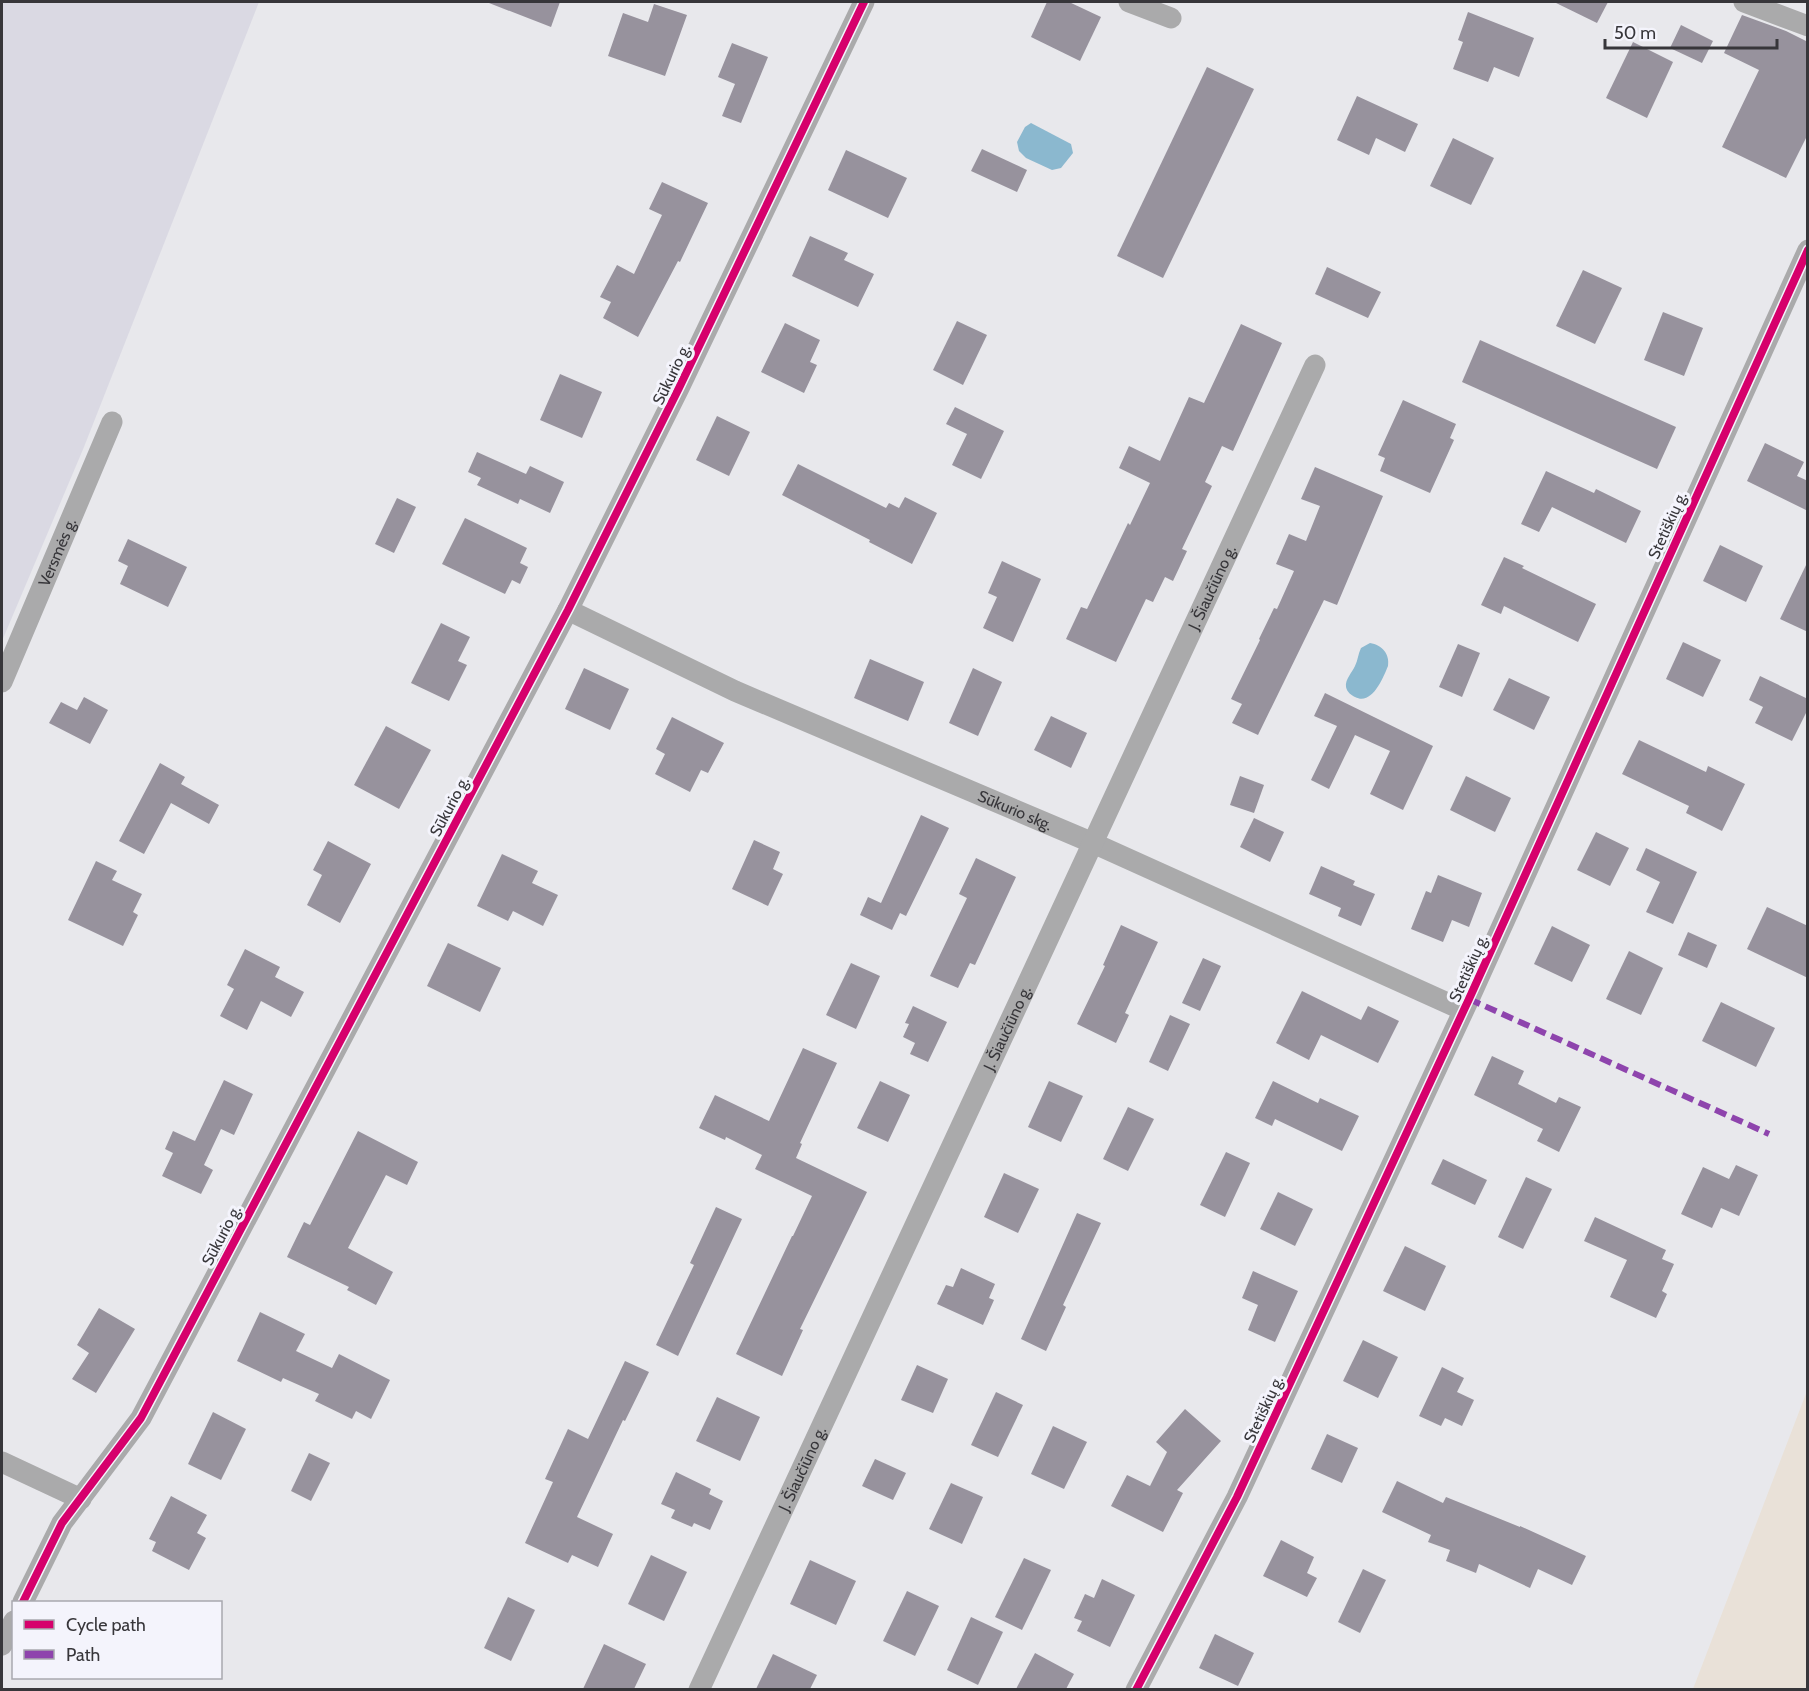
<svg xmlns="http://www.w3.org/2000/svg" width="1809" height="1691" viewBox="0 0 1809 1691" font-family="Cabin,sans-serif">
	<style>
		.commercial { fill: #e9e1d8 }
		.built { fill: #dad9e3 }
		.water { fill: #8bb8cf }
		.building { fill: #97929d }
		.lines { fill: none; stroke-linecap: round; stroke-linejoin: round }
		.street { stroke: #aaaaab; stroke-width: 21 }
		.quiet { stroke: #8e44ad; stroke-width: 6; stroke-dasharray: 12 6; stroke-linecap: butt }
		.cycleway-casing { stroke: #f4f4fc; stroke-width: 11 }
		.cycleway { stroke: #d6006c; stroke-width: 8 }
		.labels { text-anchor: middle; stroke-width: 6; stroke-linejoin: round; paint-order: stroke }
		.street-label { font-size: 16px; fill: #37363a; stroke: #f4f4fc }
	</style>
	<rect width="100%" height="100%" fill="#e8e8ec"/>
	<path class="commercial" d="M1807,1391V1689H1693Z"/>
	<path class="built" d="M2,2H259L84,447L2,641Z"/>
	<g class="water">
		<path d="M1031,123L1071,144L1073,153L1061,168L1052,170L1026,158L1019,151L1017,142L1025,127Z"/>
		<path d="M1370,643C1382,645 1390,654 1388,666C1383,678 1372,706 1355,697C1351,695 1347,692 1346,687C1345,679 1352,673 1355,666C1358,660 1358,654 1361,648Z"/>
	</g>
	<g class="building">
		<path d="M489,2H560L551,27L489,3Z"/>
		<path d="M1047,2H1069L1101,17L1080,61L1031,37Z"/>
		<path d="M1554,2H1608L1597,23Z"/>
		<path d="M654,4L687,15L665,76L608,56L623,13L648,22Z"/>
		<path d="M1468,12L1534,38L1519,77L1494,67L1488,82L1453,69L1463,42L1458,40Z"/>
		<path d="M1742,15L1786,31L1808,42V134L1786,178L1722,147L1759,70L1724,53Z"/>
		<path d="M1681,25L1713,41L1702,63L1670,48Z"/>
		<path d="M1633,42L1673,62L1647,118L1606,98Z"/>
		<path d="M732,43L768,57L741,123L722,116L735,84L718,77Z"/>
		<path d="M1207,67L1254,89L1163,278L1117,256Z"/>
		<path d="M1357,96L1418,124L1405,152L1376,138L1369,155L1337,140Z"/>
		<path d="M1453,138L1494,158L1471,205L1430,186Z"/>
		<path d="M982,149L1027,170L1017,192L971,171Z"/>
		<path d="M846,150L907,178L888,218L828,190Z"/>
		<path d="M662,182L708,203L680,262L678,261L638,337L603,318L611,302L600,297L617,265L634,274L662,215L649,209Z"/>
		<path d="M810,236L848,253L844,260L874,274L858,307L792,276Z"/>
		<path d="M1327,267L1381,292L1368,318L1315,294Z"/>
		<path d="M1583,270L1622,288L1595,344L1556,326Z"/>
		<path d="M1663,312L1703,328L1684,376L1644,360Z"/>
		<path d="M957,321L987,335L963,385L933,370Z"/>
		<path d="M785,323L820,340L810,362L817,365L804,393L761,372Z"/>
		<path d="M1241,324L1282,343L1233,451L1222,446L1205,482L1212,486L1182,549L1187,551L1173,581L1165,577L1153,602L1146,599L1116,662L1066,639L1081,607L1087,609L1128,523L1130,525L1150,483L1119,468L1129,446L1160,461L1189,397L1204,403Z"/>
		<path d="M1480,340L1676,427L1657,469L1462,382Z"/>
		<path d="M560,374L602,392L582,438L540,420Z"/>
		<path d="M1403,400L1456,424L1450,438L1454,440L1430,493L1380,471L1385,458L1378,455Z"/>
		<path d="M955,407L1004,431L981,479L952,465L967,434L946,424Z"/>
		<path d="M717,416L750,432L729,476L696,460Z"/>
		<path d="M1765,443L1804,462L1797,476L1808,481V511L1747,481Z"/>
		<path d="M477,452L526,474L530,466L564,482L550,513L520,499L518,504L477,485L481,478L468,472Z"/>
		<path d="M798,464L886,508L889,503L899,508L905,497L937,513L912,564L869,542L870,540L782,495Z"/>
		<path d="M1315,467L1383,496L1337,605L1324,600L1258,735L1232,723L1242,704L1231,699L1260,640L1259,639L1274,608L1277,609L1294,571L1276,564L1289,534L1306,541L1320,506L1301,499Z"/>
		<path d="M1546,471L1594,493L1596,489L1641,511L1626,543L1552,507L1539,532L1521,524Z"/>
		<path d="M397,498L416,507L394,553L375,544Z"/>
		<path d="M465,518L527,548L520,563L528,567L520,584L512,580L505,594L442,564Z"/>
		<path d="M128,539L187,567L168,607L120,584L128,566L118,561Z"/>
		<path d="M1720,545L1763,566L1746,602L1703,581Z"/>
		<path d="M1504,557L1524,566L1522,568L1596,604L1578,642L1504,606L1501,614L1481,605Z"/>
		<path d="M1002,561L1041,579L1013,642L983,628L997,597L988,593Z"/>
		<path d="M1808,561V632L1780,619Z"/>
		<path d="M441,623L470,637L458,661L467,665L449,701L411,683Z"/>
		<path d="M1683,642L1721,660L1703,697L1666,679Z"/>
		<path d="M1458,644L1480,653L1462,697L1439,687Z"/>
		<path d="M870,659L924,682L908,721L854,698Z"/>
		<path d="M584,668L629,689L610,730L565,709Z"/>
		<path d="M973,668L1002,682L978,736L949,723Z"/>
		<path d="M1760,676L1808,699V709L1792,741L1755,723L1763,707L1749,700Z"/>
		<path d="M1509,678L1550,697L1534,730L1493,710Z"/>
		<path d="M1325,693L1433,746L1403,810L1370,794L1390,751L1355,735L1329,789L1311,780L1337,726L1314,716Z"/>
		<path d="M84,697L108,710L90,744L49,723L61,702L77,710Z"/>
		<path d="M1051,716L1087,733L1071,768L1034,750Z"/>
		<path d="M672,717L724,743L708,773L701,770L690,792L655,774L665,754L656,749Z"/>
		<path d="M386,726L431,750L399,809L354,785Z"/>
		<path d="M1639,740L1706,772L1708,766L1745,784L1722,831L1686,813L1689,806L1622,774Z"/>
		<path d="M160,763L185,777L181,784L219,805L209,824L171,803L144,854L119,841Z"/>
		<path d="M1240,776L1264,785L1254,813L1230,805Z"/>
		<path d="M1466,776L1511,798L1495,832L1450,810Z"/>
		<path d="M921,815L949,828L906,916L900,913L892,930L860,915L868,897L881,903Z"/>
		<path d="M1254,818L1284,832L1270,862L1240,847Z"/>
		<path d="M1596,832L1629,848L1610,886L1577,870Z"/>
		<path d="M754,840L780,852L773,869L783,874L768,906L732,889Z"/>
		<path d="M328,841L371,864L340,923L307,905L322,875L313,870Z"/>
		<path d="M1646,848L1697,872L1673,924L1646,912L1660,882L1636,870Z"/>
		<path d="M502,854L538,871L532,883L558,895L543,926L513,911L508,921L477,906Z"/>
		<path d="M976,858L1016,877L975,965L970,963L958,988L930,976L967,898L959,894Z"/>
		<path d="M96,861L117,871L112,880L142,894L133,912L138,915L123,946L68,920Z"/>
		<path d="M1321,866L1355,881L1353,885L1375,894L1361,926L1338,916L1341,908L1309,894Z"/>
		<path d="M1438,875L1482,893L1469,927L1452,920L1443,942L1411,929L1426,891L1431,893Z"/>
		<path d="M1767,907L1808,926V978L1747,949Z"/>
		<path d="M1121,925L1158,942L1125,1013L1129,1015L1116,1043L1077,1024L1105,966L1103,965Z"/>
		<path d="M1552,926L1590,945L1572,982L1534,964Z"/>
		<path d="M1688,932L1717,945L1707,968L1678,955Z"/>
		<path d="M448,943L501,968L480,1012L427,986Z"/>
		<path d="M245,949L280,967L275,977L304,992L291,1017L261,1001L247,1030L220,1016L234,989L227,985Z"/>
		<path d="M1629,951L1663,968L1641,1015L1606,999Z"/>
		<path d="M1203,958L1221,966L1200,1011L1182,1003Z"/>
		<path d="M851,963L880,976L856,1029L826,1015Z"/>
		<path d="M1302,991L1361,1020L1368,1006L1399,1021L1378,1063L1321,1035L1309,1060L1276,1043Z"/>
		<path d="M1721,1002L1775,1028L1756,1067L1702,1041Z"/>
		<path d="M913,1006L947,1022L928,1062L910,1054L915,1043L903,1037L909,1024L905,1023Z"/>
		<path d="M1170,1015L1190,1024L1168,1071L1149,1062Z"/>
		<path d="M803,1048L837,1063L800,1143L802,1144L796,1158L867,1192L800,1329L803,1330L782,1376L736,1354L792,1236H793L812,1196L755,1169L762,1155L726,1137L725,1140L699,1128L715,1095L769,1121Z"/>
		<path d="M1492,1056L1524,1071L1518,1084L1556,1103L1559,1097L1581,1107L1559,1152L1537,1141L1543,1129L1474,1095Z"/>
		<path d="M224,1080L253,1094L234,1135L221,1129L204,1165L213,1170L201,1194L162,1176L173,1153L165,1149L173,1131L195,1141Z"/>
		<path d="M880,1081L910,1095L888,1142L857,1128Z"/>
		<path d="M1049,1081L1083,1096L1061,1142L1028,1127Z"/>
		<path d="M1273,1081L1318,1103L1320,1098L1359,1116L1342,1151L1275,1119L1272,1126L1255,1118Z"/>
		<path d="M1128,1107L1154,1119L1128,1171L1103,1159Z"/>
		<path d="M358,1131L418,1162L407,1185L386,1175L348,1248L393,1272L376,1305L347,1290L349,1287L287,1257L304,1222L310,1225Z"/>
		<path d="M1226,1152L1250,1163L1225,1217L1200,1205Z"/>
		<path d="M1443,1159L1487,1180L1475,1205L1431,1184Z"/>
		<path d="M1736,1165L1758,1175L1739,1216L1721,1208L1712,1228L1681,1214L1703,1167L1729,1179Z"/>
		<path d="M1004,1173L1039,1189L1018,1233L984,1217Z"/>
		<path d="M1526,1177L1552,1189L1523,1249L1498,1237Z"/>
		<path d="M1278,1192L1313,1209L1295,1246L1260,1229Z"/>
		<path d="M716,1207L742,1219L678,1356L656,1345L694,1265L690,1263Z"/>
		<path d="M1077,1213L1101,1223L1063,1305L1066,1307L1046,1351L1021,1339Z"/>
		<path d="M1595,1217L1666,1250L1662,1259L1674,1264L1662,1291L1667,1294L1656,1318L1610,1297L1627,1260L1584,1241Z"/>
		<path d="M1405,1246L1446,1266L1425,1311L1383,1291Z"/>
		<path d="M961,1268L995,1284L989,1298L994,1300L983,1325L937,1304L946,1285L953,1287Z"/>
		<path d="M1253,1271L1298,1291L1275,1342L1248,1330L1258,1305L1242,1298Z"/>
		<path d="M99,1308L135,1329L96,1393L72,1379L89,1353L77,1345Z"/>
		<path d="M260,1312L305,1334L296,1351L332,1368L339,1354L390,1380L371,1419L356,1411L352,1419L315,1401L319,1394L283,1378L281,1382L237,1361Z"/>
		<path d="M1363,1340L1398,1357L1378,1398L1343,1381Z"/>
		<path d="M625,1361L649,1372L625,1421L623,1420L577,1517L613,1534L598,1567L572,1555L568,1563L525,1543L553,1482L545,1479L568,1429L588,1439Z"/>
		<path d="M917,1365L948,1379L933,1413L901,1400Z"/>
		<path d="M1442,1367L1464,1378L1457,1392L1474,1400L1462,1426L1445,1418L1441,1426L1419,1416Z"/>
		<path d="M996,1392L1023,1405L998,1457L971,1445Z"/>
		<path d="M717,1397L760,1417L740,1461L696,1441Z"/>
		<path d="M1185,1409L1221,1441L1177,1490L1183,1493L1163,1532L1111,1506L1127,1475L1150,1486L1167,1452L1156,1442Z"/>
		<path d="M213,1412L246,1429L221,1480L188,1464Z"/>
		<path d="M1053,1426L1087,1442L1064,1489L1031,1474Z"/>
		<path d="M1327,1434L1358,1448L1342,1483L1311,1469Z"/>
		<path d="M309,1453L330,1463L311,1501L291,1491Z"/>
		<path d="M875,1459L906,1473L893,1500L862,1486Z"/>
		<path d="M676,1472L711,1489L709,1494L723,1501L710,1530L694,1523L692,1527L671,1518L675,1510L661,1504Z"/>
		<path d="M1397,1481L1443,1503L1446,1497L1520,1527V1526L1586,1556L1572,1585L1538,1569L1530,1588L1479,1564L1476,1573L1446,1561L1450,1550L1428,1542L1431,1535L1382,1512Z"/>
		<path d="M951,1483L983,1497L962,1544L929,1529Z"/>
		<path d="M171,1496L207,1515L197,1533L206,1538L189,1570L152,1551L156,1542L149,1539Z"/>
		<path d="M1281,1540L1314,1557L1307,1573L1317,1578L1307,1597L1263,1576Z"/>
		<path d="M651,1555L687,1572L664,1621L628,1604Z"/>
		<path d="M1024,1558L1051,1570L1022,1630L995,1617Z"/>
		<path d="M810,1560L856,1581L836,1625L790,1604Z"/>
		<path d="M1363,1569L1386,1580L1360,1633L1338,1622Z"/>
		<path d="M1102,1579L1135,1595L1110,1647L1077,1631L1082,1621L1074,1618L1085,1594L1094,1598Z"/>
		<path d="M907,1591L939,1606L915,1656L883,1641Z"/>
		<path d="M508,1597L535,1610L511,1661L484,1648Z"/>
		<path d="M971,1617L1003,1632L978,1685L947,1670Z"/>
		<path d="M1215,1634L1254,1653L1238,1686L1199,1668Z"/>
		<path d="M604,1644L646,1664L634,1689H583Z"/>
		<path d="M1035,1653L1074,1674L1066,1689H1016Z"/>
		<path d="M773,1654L817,1675L810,1689H756Z"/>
	</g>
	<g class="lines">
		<g class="street">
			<path d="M1129,2L1171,18"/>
			<path d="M1744,2L1808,26"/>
			<path id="s1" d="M568,610L735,691L1093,843L1463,1010"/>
			<path id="s2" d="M2,682L112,422"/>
			<path d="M2,1462L81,1499"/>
			<path d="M23,1602L62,1523L141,1418L568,610L679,388L864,2"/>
			<path d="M2,1645L14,1621"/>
			<path id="s3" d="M699,1690L1315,365"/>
			<path d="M1136,1690L1237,1497L1469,999L1808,250"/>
		</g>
		<path class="quiet" d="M1469,999L1769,1134"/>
		<defs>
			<g id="cycleway">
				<path d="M23,1602L62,1523L141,1418L568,610L679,388L864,2"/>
				<path d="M1136,1690L1237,1497L1469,999L1808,250"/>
			</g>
		</defs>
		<use href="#cycleway" class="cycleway-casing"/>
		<use href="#cycleway" class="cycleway"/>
	</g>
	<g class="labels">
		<g class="street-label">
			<text transform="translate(671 374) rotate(-64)" y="6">Sūkurio g.</text>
			<text transform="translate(1667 525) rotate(-66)" y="6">Stetiškių g.</text>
			<text dy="6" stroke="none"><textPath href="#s2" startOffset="141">Versmės g.</textPath></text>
			<text dy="6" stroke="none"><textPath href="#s3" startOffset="1216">J. Šiaučiūno g.</textPath></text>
			<text transform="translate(449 806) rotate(-62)" y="6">Sūkurio g.</text>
			<text dy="6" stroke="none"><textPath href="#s1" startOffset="490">Sūkurio skg.</textPath></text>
			<text transform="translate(1468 968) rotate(-66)" y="6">Stetiškių g.</text>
			<text dy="6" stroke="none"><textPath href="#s3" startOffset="730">J. Šiaučiūno g.</textPath></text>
			<text transform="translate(221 1235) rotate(-62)" y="6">Sūkurio g.</text>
			<text transform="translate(1263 1409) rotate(-65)" y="6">Stetiškių g.</text>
			<text dy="6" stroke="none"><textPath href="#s3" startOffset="244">J. Šiaučiūno g.</textPath></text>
		</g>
	</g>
	<rect width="1809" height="1691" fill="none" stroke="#37363a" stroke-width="6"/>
	<rect x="12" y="1601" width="210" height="78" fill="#f4f4fc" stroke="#a8a8ae" stroke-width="1.5"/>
	<rect x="24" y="1620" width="30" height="9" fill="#d6006c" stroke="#a8a8ae" stroke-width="1.5"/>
	<text x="66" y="1631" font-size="18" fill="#37363a">Cycle path</text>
	<rect x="24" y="1650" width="30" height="9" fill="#8e44ad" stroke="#a8a8ae" stroke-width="1.5"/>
	<text x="66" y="1661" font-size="18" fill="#37363a">Path</text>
	<path d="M1605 39v9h172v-9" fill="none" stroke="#37363a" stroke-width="3"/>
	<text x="1614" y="39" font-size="18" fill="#37363a" stroke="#f4f4fc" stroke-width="4.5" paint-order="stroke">50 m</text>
</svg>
